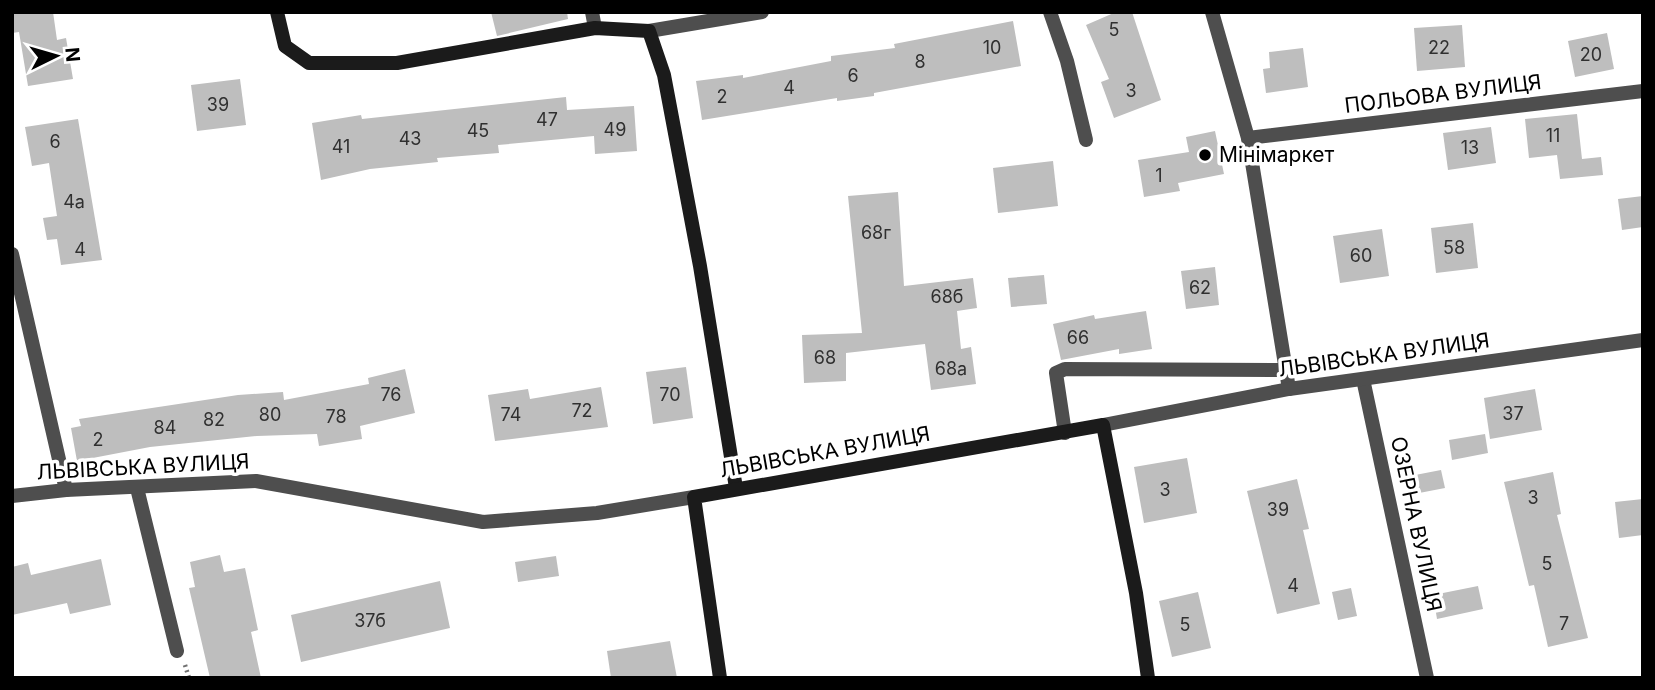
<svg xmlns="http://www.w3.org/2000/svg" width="1655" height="690" viewBox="0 0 1655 690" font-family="Inter,sans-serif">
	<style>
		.building { fill: #bebebe }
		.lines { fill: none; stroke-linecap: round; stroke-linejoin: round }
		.path { stroke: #707070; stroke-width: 4.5; stroke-dasharray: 2 3.5; stroke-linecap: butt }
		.lane { stroke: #4e4e4e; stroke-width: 14 }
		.street { stroke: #4e4e4e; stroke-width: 14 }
		.secondary { stroke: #1b1b1b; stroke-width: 14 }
		.poi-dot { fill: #000; stroke: #fff; stroke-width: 2.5 }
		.labels { text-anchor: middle; stroke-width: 7; stroke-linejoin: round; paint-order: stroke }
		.number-label { font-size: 18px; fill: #303030 }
		.street-label { font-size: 21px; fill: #000; stroke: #fff }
		.poi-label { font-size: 21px; fill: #000; stroke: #fff; text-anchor: start }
	</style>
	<rect width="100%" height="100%" fill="#fff"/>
	<g class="building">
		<path d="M12,12H53L57,40L66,38L73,79L28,86L19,32L12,33Z"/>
		<path d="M491,12H567L568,19L497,36Z"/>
		<path d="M1116,12H1132L1161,100L1114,118L1101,82L1109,79L1086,25Z"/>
		<path d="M1013,21L1021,66L874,93V96L837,101V98L702,120L696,81L743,75V78L831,61V56L895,48L894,44Z"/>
		<path d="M1462,25L1465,67L1417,71L1414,28Z"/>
		<path d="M1607,33L1614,69L1575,77L1568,41Z"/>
		<path d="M1303,48L1308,87L1266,93L1263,69L1270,68L1269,52Z"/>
		<path d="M240,79L246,125L197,131L191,85Z"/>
		<path d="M566,97L567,110L634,106L637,151L595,154L594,136L498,145L499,153L437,158L438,162L370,169L321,180L312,123L361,115L362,119Z"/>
		<path d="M1577,114L1582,159L1601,157L1603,175L1560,179L1557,155L1529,158L1525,119Z"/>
		<path d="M78,119L102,260L61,265L57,239L47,240L43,218L57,216L49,163L32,166L25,127Z"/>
		<path d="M1491,127L1496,163L1448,170L1443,133Z"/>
		<path d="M1215,131L1224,174L1178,183L1180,191L1144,197L1138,160L1189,152L1186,137Z"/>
		<path d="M1053,161L1058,206L998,213L993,168Z"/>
		<path d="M898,192L904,286L973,278L977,308L957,311L961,349L971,347L976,384L931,390L925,344L846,353V381L804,383L802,335L862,333L848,196Z"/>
		<path d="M1643,196V227L1622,230L1618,199Z"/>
		<path d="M1473,223L1478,268L1436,273L1431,228Z"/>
		<path d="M1382,229L1389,276L1340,283L1333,236Z"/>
		<path d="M1215,267L1219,305L1186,309L1181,271Z"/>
		<path d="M1044,275L1047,304L1011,307L1008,278Z"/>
		<path d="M1146,311L1152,349L1119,354V349L1061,360L1053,324L1094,315L1095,319Z"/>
		<path d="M686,367L693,418L653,424L646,372Z"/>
		<path d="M405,369L415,413L360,426L362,439L319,446L317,434L257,436L150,447L77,461L71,428L81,426L79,419L238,395L283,392L284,400L369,384L368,378Z"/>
		<path d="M601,387L608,427L495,441L488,395L528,389L530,399Z"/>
		<path d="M1535,389L1542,430L1490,439L1484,398Z"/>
		<path d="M1485,434L1488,453L1452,460L1449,440Z"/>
		<path d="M1187,458L1197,513L1144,523L1134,467Z"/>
		<path d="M1441,470L1445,488L1414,494L1410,476Z"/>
		<path d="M1553,472L1561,514L1557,515L1588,638L1548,647L1534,585L1529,586L1504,482Z"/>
		<path d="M1297,479L1309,529L1303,530L1320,604L1277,614L1247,491Z"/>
		<path d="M1643,499V535L1619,538L1615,502Z"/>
		<path d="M220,555L224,572L245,568L258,630L251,632L261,678H210L189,588L195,587L190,562Z"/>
		<path d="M556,556L559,576L518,582L515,562Z"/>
		<path d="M101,559L111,605L70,614L67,603L12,615V567L28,563L31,575Z"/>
		<path d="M440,581L450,628L301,662L291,615Z"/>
		<path d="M1478,586L1483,609L1437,619L1433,595Z"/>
		<path d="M1351,588L1357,616L1338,620L1332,592Z"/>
		<path d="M1198,592L1211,648L1172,657L1159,601Z"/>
		<path d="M670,641L677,678H611L607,651Z"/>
	</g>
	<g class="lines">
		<path class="path" d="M185,665L189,678"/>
		<path class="lane" d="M1065,433L1056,373L1065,369L1286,370"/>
		<g class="street">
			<path d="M592,12L595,28"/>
			<path d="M1050,12L1067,61L1086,140"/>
			<path d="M1212,12L1248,138L1289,389"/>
			<path d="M649,31L762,12"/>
			<path d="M1248,138L1643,91"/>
			<path d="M12,254L66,490"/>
			<path d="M1363,379L1427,678"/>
			<path d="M1103,425L1289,389L1643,340"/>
			<path d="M137,488L177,651"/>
			<path d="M12,496L66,490L256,481L483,522L597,513L694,497"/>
		</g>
		<g class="secondary">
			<path d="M277,12L285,46L309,63H397L595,28L649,31L664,75L700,266L736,488"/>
			<path d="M720,678L694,497L1103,425L1136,593L1148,678"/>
		</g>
	</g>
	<circle class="poi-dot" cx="1205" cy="155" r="7"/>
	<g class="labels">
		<g class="number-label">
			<text x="1114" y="36">5</text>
			<text x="992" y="54">10</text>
			<text x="1439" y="54">22</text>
			<text x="1591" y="61">20</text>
			<text x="920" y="68">8</text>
			<text x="853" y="82">6</text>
			<text x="789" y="94">4</text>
			<text x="1131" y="97">3</text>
			<text x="722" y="103">2</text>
			<text x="218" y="111">39</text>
			<text x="547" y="126">47</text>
			<text x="615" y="136">49</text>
			<text x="478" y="137">45</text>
			<text x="1553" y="142">11</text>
			<text x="410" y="145">43</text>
			<text x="55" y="148">6</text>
			<text x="341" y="153">41</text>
			<text x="1470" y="154">13</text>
			<text x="1159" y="182">1</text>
			<text x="74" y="208">4а</text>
			<text x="876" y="239">68г</text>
			<text x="1454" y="254">58</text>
			<text x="80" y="256">4</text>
			<text x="1361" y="262">60</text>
			<text x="1200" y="294">62</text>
			<text x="947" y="303">68б</text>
			<text x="1078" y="344">66</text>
			<text x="825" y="364">68</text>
			<text x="951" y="375">68а</text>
			<text x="391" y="401">76</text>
			<text x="670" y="401">70</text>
			<text x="582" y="417">72</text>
			<text x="1513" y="420">37</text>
			<text x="270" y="421">80</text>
			<text x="511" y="421">74</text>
			<text x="336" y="423">78</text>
			<text x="214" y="426">82</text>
			<text x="165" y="434">84</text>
			<text x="98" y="446">2</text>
			<text x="1165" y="496">3</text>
			<text x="1533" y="504">3</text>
			<text x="1278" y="516">39</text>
			<text x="1547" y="570">5</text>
			<text x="1293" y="592">4</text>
			<text x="370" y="627">37б</text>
			<text x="1564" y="630">7</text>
			<text x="1185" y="631">5</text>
		</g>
		<g class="street-label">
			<text transform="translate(1443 94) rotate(-7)" y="7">ПОЛЬОВА ВУЛИЦЯ</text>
			<text transform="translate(1384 355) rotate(-8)" y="7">ЛЬВІВСЬКА ВУЛИЦЯ</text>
			<text transform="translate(825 452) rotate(-10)" y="7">ЛЬВІВСЬКА ВУЛИЦЯ</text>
			<text transform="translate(143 467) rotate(-3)" y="7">ЛЬВІВСЬКА ВУЛИЦЯ</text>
			<text transform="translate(1416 524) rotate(78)" y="7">ОЗЕРНА ВУЛИЦЯ</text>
		</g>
		<g class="poi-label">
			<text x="1219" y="162">Мінімаркет</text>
		</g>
	</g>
	<rect width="1655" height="690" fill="none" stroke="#000000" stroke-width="28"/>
	<g transform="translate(56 56) rotate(85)" stroke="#ffffff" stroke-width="5" paint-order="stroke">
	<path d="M0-5L12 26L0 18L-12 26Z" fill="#000000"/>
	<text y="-10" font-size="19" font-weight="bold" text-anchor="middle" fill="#000000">N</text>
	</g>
</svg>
